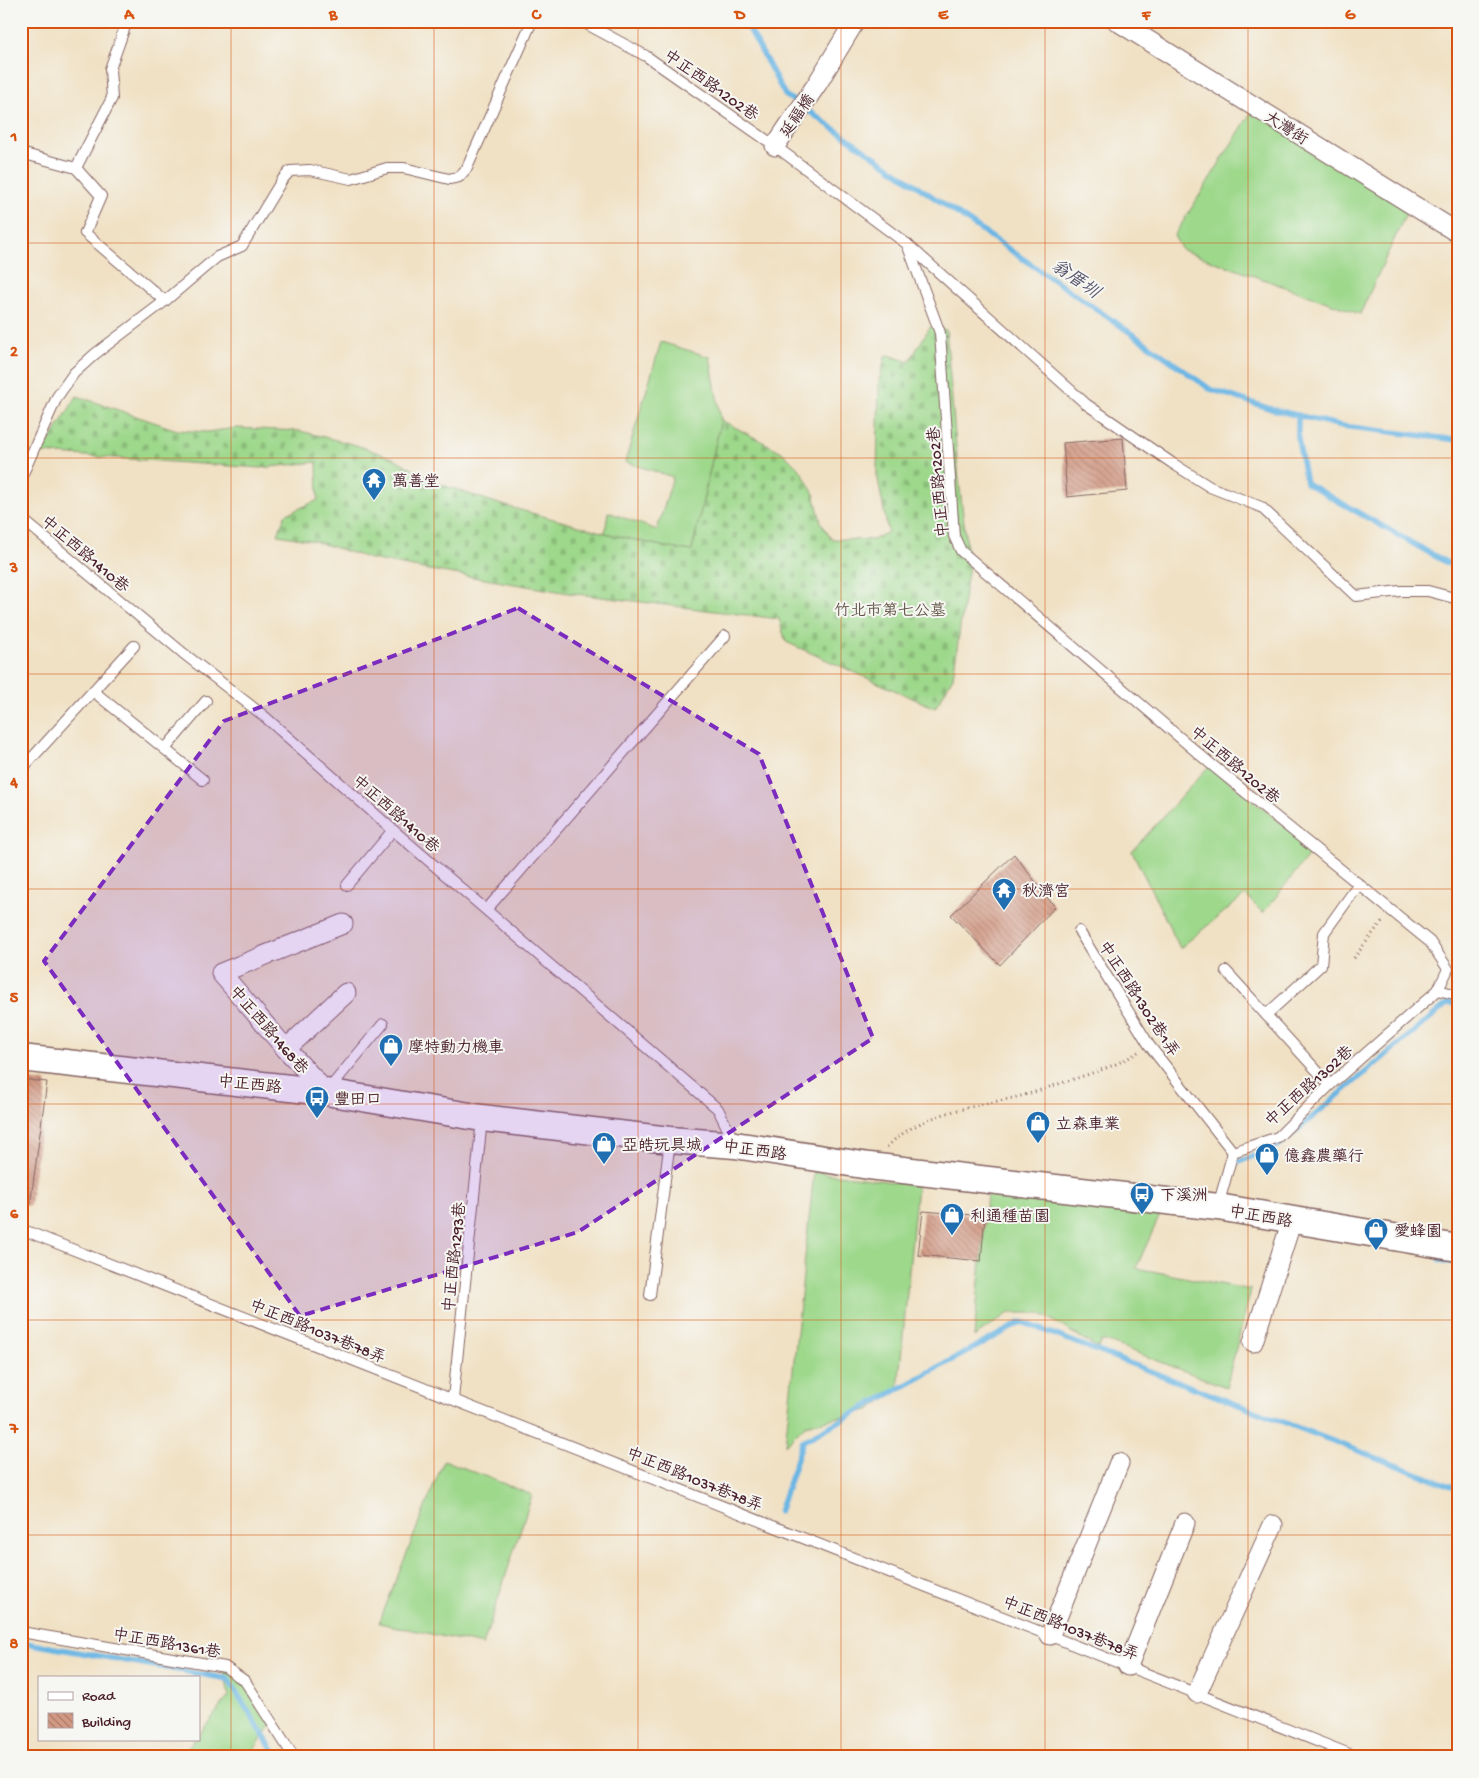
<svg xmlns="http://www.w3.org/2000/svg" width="1479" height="1778" viewBox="0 0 1479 1778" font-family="'Gochi Hand','LXGW WenKai TC',sans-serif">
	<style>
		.grass { fill: #9dd88b; stroke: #747c5b }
		.cemetery { fill: url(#cemetery-stones); stroke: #747c5b }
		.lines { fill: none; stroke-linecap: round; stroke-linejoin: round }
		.stream { stroke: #6bb6e4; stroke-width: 5.5 }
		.building { fill: url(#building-back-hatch) }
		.service-casing { stroke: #846361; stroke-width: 12 }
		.minor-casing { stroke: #846361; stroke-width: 21 }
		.secondary-casing { stroke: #846361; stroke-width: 29 }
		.path { stroke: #846361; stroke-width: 3; stroke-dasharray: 1 4; stroke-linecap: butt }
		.service { stroke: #fff; stroke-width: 10 }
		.minor { stroke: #fff; stroke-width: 19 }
		.secondary { stroke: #fff; stroke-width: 26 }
		.marked { fill: #7b2cbf; fill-opacity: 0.2; stroke: #7b2cbf; stroke-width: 4; stroke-dasharray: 10 6; stroke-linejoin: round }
		.grid { fill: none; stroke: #d8530f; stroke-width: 1; stroke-opacity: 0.55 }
		.labels { text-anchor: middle; stroke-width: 4; stroke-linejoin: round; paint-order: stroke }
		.street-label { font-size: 16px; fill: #4a1f2b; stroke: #f6f6f2 }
		.poi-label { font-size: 16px; fill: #4a1f2b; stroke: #f6f6f2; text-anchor: start }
		.park-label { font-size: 16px; fill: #635648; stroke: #f6f6f2 }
		.water-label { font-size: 18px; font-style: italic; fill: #56546c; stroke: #f6f6f2 }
		.neatline { fill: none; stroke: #d8530f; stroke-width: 2 }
		.grid-label { font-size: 16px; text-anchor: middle; font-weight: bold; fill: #d8530f }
	</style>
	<defs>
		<pattern id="cemetery-stones" width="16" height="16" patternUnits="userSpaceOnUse" patternTransform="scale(1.25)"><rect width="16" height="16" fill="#9dd88b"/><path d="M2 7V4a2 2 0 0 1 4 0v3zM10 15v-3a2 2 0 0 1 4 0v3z" fill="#89b978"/></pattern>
		<pattern id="building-back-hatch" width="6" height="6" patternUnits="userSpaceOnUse" patternTransform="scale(1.25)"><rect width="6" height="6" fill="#d19883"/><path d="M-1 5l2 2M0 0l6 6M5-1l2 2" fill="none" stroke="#ac7b6b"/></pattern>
	</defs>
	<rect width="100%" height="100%" fill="#f6f6f2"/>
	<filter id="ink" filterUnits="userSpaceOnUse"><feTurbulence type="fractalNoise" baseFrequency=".02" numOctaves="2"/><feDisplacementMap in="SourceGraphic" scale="10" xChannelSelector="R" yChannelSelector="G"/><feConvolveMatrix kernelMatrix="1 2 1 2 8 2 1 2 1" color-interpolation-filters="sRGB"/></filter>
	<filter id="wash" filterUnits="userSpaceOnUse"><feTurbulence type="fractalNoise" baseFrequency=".0096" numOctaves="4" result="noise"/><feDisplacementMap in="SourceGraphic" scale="20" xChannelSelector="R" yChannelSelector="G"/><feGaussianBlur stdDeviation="1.12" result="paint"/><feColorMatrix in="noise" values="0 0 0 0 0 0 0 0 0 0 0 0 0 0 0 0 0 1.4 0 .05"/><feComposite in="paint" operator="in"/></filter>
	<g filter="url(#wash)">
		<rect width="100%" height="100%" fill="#f0e1c4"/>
		<g class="grass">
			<path d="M1252,111L1408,209L1360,314L1182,250L1174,236Z"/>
			<path d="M661,342L710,357L721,420L692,551L670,548L605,533L608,512L657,530L673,477L625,462Z"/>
			<path d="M1209,766L1314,849L1263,913L1245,895L1180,948L1132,851Z"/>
			<path d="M814,1172L917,1185L898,1390L869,1410L805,1425L785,1445Z"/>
			<path d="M987,1194L1160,1215L1136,1268L1251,1290L1226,1387L1106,1341H1101L1098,1348L1040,1313H1009L974,1337Z"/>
			<path d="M444,1460L532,1495L483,1645L379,1623Z"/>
			<path d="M224,1669L245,1683L272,1724L249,1757H181L195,1739H199V1734L229,1696Z"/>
		</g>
		<path class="cemetery" d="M930,327L946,330L959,481L969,565L953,677L935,708L786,642L779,619L569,593L424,569L371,559L314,541L278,535L285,515L318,500L317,462L260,468L42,453L77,396L177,430L207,432L236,428L300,431L356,445L393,458L440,484L502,505L605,533L670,548L692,551L721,420L782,452L801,471L814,494L821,522L831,539L873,540L888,532L877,474L879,381L885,357L889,355L909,362Z"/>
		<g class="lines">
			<g class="stream">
				<path d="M745,21L785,95L1157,351L1210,389L1271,409L1342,426L1458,440"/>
				<path d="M1298,415V439L1306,483L1458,569"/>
				<path d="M1239,1162L1278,1146L1448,1003L1458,1005"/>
				<path d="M1440,1260L1458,1263"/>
				<path d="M779,1512L803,1441L1022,1322L1458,1489"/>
				<path d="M21,1642L228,1679L277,1757"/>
			</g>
		</g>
		<g id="blocks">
			<g class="building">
				<path d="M1123,438L1127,491L1067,497L1063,443Z"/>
				<path d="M1014,854L1055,907L1000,965L951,915Z"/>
				<path d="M21,1079L47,1082L30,1206L21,1205Z"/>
				<path d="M923,1211L985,1216L981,1261L918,1255Z"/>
			</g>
		</g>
	</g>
	<g filter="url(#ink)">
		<use href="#blocks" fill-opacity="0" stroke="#846361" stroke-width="1"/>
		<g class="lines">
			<defs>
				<g id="service">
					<path d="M127,21L110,69L112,98L76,168L101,196L85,233L165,301"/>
					<path d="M581,21L646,56L775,146L907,244L1086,404L1172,463L1210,487L1261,507L1356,596L1400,591H1428L1458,599"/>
					<path d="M1451,21L1458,25"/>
					<path d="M21,153L76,168"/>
					<path d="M907,244L940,333L954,536L961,551L1212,765L1430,942L1448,969L1438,990L1330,1085L1278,1137L1233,1152L1218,1206"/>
					<path d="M21,478L57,397L74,373L95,354L165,301L217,257L242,246L282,180L290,171L310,170L351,179L387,168H404L449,179L459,177L467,168L532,21"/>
					<path d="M21,518L183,653L264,716L393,830L718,1109L734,1142"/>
					<path d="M93,691L203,780"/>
					<path d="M165,749L206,701"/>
					<path d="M21,770L134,646"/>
					<path d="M347,885L393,830"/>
					<path d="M487,909L725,636"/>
					<path d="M1079,931L1149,1045L1233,1152"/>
					<path d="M1226,971L1330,1085"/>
					<path d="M1438,990L1458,995"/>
					<path d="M1266,1015L1321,965L1324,933L1359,884"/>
					<path d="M329,1089L383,1024"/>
					<path d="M21,1229L1357,1757"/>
					<path d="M650,1295L670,1141"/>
					<path d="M453,1399L482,1119"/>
					<path d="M21,1632L225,1667L245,1681L294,1757"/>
				</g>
				<g id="minor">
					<path d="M1117,21L1458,233"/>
					<path d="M775,146L817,84L855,21"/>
					<path d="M286,1049L346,993"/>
					<path d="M326,1092L286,1049L221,973L343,924"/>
					<path d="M1253,1342L1292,1220"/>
					<path d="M1050,1635L1119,1463"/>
					<path d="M1128,1666L1185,1523"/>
					<path d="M1197,1693L1273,1525"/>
				</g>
				<path id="secondary" d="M21,1058L326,1092L482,1118L670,1140L735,1145L869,1166L1218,1207L1458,1248"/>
			</defs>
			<use href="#service" class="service-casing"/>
			<use href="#minor" class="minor-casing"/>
			<use href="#secondary" class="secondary-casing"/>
			<g class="path">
				<path d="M1354,958L1383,920"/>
				<path d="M887,1147C919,1113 973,1107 1017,1097C1034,1093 1051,1086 1068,1081C1092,1073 1117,1066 1138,1052"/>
			</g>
			<use href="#service" class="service"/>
			<use href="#minor" class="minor"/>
			<use href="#secondary" class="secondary"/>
		</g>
	</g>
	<path class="marked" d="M518,608L759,754L873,1038L578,1232L300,1316L44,961L224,721Z"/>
	<path class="grid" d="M231,21V1757M434,21V1757M638,21V1757M841,21V1757M1045,21V1757M1248,21V1757M21,243H1458M21,458H1458M21,674H1458M21,889H1458M21,1104H1458M21,1320H1458M21,1535H1458"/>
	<defs>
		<symbol id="temple-pin" viewBox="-11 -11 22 30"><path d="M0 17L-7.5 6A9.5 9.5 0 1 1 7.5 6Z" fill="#1f6fb2" stroke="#f6f6f2"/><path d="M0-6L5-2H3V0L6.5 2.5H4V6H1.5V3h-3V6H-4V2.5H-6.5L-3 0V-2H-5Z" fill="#fff"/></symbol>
		<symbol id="shop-pin" viewBox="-11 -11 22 30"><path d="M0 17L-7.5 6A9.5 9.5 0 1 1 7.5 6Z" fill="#1f6fb2" stroke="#f6f6f2"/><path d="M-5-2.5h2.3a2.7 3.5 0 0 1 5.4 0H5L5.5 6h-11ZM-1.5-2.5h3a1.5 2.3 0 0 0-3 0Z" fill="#fff"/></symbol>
		<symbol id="bus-pin" viewBox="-11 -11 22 30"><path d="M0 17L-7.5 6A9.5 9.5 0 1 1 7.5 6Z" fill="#1f6fb2" stroke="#f6f6f2"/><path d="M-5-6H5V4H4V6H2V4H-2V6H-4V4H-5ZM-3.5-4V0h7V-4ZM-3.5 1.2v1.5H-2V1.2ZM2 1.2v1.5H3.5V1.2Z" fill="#fff"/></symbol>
	</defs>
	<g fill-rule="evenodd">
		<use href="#temple-pin" x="360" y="466" width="28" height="38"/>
		<use href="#temple-pin" x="990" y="876" width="28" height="38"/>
		<use href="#shop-pin" x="377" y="1032" width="28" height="38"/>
		<use href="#bus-pin" x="303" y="1084" width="28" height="38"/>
		<use href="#shop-pin" x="1024" y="1109" width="28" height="38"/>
		<use href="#shop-pin" x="590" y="1130" width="28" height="38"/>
		<use href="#shop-pin" x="1253" y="1141" width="28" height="38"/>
		<use href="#bus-pin" x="1128" y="1180" width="28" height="38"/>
		<use href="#shop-pin" x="938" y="1201" width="28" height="38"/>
		<use href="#shop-pin" x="1362" y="1216" width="28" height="38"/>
	</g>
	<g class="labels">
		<g class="street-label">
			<text transform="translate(712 84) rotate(35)" y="6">中正西路1202巷</text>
			<text transform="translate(796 115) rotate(-56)" y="6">延福橋</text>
			<text transform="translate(1287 127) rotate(32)" y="6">大灣街</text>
			<text transform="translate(937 482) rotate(-95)" y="6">中正西路1202巷</text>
			<text transform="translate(86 553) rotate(40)" y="6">中正西路1410巷</text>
			<text transform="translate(1236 764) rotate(40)" y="6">中正西路1202巷</text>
			<text transform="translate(397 813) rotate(41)" y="6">中正西路1410巷</text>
			<text transform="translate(1140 998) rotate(57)" y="6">中正西路1302巷1弄</text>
			<text transform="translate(270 1029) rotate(49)" y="6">中正西路1468巷</text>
			<text transform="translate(250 1083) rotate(6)" y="6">中正西路</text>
			<text transform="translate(1308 1085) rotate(-42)" y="6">中正西路1302巷</text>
			<text transform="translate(755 1149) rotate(8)" y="6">中正西路</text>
			<text transform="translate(1261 1215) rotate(10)" y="6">中正西路</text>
			<text transform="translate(453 1257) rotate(-84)" y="6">中正西路1293巷</text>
			<text transform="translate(318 1330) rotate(22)" y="6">中正西路1037巷78弄</text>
			<text transform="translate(695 1478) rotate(22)" y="6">中正西路1037巷78弄</text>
			<text transform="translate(1071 1627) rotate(22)" y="6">中正西路1037巷78弄</text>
			<text transform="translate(167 1642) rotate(10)" y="6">中正西路1361巷</text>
		</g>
		<g class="poi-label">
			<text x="392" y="486">萬善堂</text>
			<text x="1022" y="896">秋濟宮</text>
			<text x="408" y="1052">摩特動力機車</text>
			<text x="334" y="1104">豐田口</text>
			<text x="1056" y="1129">立森車業</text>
			<text x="622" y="1150">亞皓玩具城</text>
			<text x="1284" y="1161">億鑫農藥行</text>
			<text x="1160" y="1200">下溪洲</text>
			<text x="970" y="1221">利通種苗園</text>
			<text x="1394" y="1236">愛蜂園</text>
		</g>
		<g class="park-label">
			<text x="890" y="615">竹北市第七公墓</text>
		</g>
		<g class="water-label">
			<text transform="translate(1076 278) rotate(35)" y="6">翁厝圳</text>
		</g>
	</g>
	<rect width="1479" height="1778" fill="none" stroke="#f6f6f2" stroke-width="55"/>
	<rect x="38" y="1676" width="162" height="65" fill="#f6f6f2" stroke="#b1a0a2"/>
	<rect x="48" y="1692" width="25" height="8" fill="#ffffff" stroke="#b1a0a2"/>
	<text x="82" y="1700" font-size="15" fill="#4a1f2b">Road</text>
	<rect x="48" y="1713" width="25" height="15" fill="url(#building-back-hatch)" stroke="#b1a0a2"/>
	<text x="82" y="1726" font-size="15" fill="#4a1f2b">Building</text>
	<rect x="28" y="28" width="1424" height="1722" class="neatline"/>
	<g class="grid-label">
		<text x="129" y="19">A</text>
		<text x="333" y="19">B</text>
		<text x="536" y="19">C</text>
		<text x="740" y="19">D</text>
		<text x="943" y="19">E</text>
		<text x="1146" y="19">F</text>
		<text x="1350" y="19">G</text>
		<text x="14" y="141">1</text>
		<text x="14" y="356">2</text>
		<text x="14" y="572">3</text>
		<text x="14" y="787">4</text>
		<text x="14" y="1002">5</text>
		<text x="14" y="1218">6</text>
		<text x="14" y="1433">7</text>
		<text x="14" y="1648">8</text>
	</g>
</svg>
